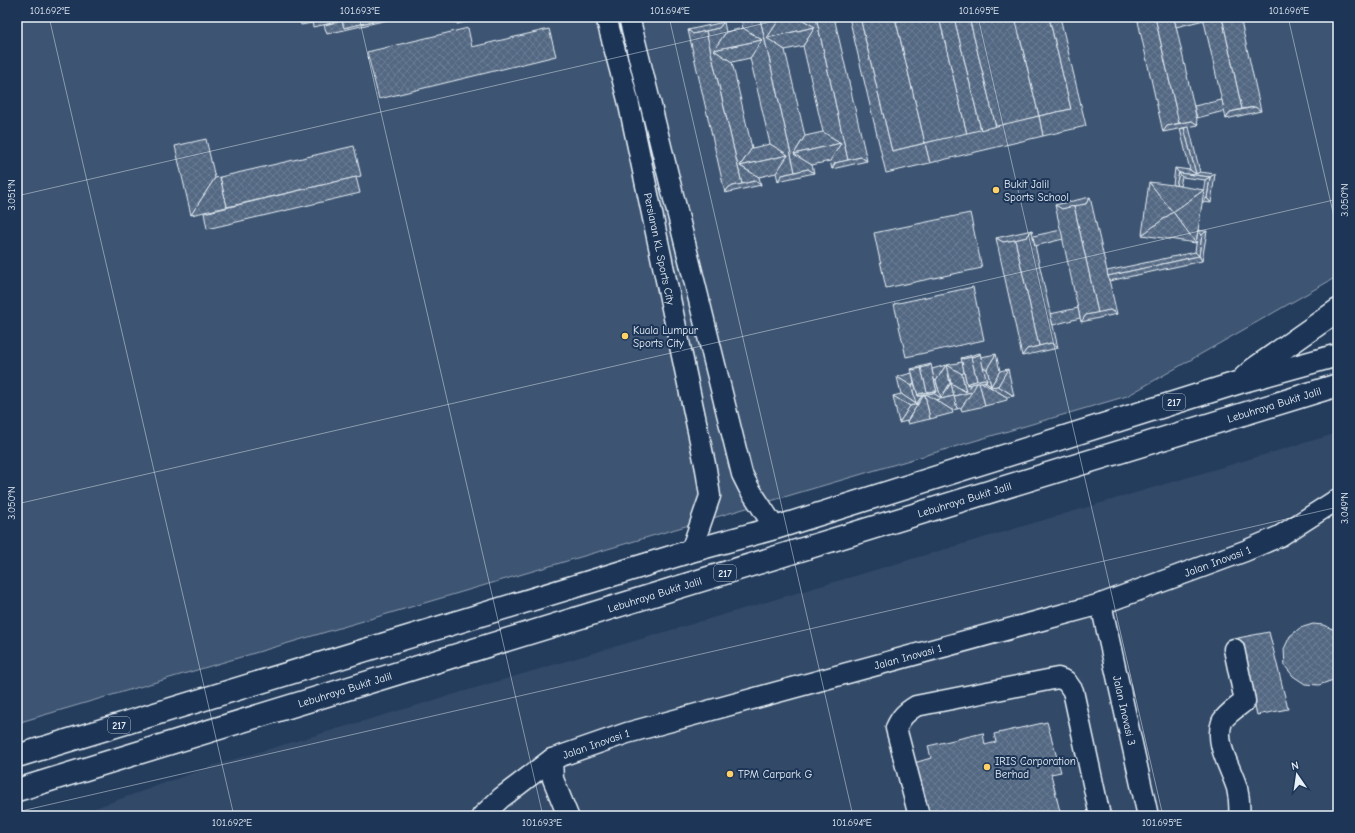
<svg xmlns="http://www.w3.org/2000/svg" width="1355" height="833" viewBox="0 0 1355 833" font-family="'Comic Neue',sans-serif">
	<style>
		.built { fill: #334a68 }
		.garden { fill: #3e5472; stroke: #93a2b5 }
		.building { fill: url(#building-cross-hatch); stroke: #e8f1f8 }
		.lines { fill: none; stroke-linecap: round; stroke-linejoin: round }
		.minor-casing { stroke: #e8f1f8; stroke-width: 23 }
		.highway-casing { stroke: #e8f1f8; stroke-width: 25 }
		.minor { stroke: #1d3557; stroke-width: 20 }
		.highway { stroke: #1d3557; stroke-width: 22 }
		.ticks { fill: none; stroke: #e8f1f8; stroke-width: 1; stroke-opacity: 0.45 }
		.poi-dot { fill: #ffd166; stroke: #1d3557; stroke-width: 1.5 }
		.labels { text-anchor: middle; stroke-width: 4; stroke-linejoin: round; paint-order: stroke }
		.shield { fill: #1d3557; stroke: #abb9c8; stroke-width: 1 }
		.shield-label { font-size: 10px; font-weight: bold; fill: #e8f1f8 }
		.poi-label { font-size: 11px; fill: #e8f1f8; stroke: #1d3557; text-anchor: start }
		.street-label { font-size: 11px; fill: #e8f1f8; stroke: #1d3557 }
		.neatline { fill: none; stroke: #e8f1f8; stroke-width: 1.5 }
		.ticks-label { font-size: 10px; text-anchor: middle; fill: #e8f1f8 }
	</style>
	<defs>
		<pattern id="building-cross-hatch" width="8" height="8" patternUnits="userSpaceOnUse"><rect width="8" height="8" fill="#536782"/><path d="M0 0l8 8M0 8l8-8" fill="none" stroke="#6c7d94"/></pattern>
	</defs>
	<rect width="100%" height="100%" fill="#253d5d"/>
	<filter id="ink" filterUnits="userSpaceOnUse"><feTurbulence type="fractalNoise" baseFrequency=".025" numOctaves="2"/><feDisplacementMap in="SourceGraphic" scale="8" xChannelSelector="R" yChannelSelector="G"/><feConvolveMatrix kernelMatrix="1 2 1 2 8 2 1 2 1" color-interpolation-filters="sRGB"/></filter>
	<g filter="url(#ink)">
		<path class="built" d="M1338,433V816H73L215,765Z"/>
		<path class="garden" d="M17,17H1338V276L1127,396L17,723Z"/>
		<g class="building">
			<path d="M299,17H311L312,23L301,25Z"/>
			<path d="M311,17H341L342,21L313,27Z"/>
			<path d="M341,17H390L344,28Z"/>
			<path d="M390,17H400L327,34L324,25L342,21L344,28Z"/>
			<path d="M456,17H490L457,24Z"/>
			<path d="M745,17H768L747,22L741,18Z"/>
			<path d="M768,17H778L779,20L767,38L785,50L805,136L794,154L812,165L814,173L808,169L795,172L760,19Z"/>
			<path d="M793,17H798L815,27L767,38L779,20Z"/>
			<path d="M798,17H816L848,160L835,163L832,169L830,161L841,143L823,132L803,46L815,27Z"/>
			<path d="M816,17H834L867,161L861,157L848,160Z"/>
			<path d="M849,17H860L892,151L925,143L930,163L886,173Z"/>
			<path d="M860,17H895L925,143L892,151Z"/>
			<path d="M895,17H915L896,21Z"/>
			<path d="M915,17H939L967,134L925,143L896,21Z"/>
			<path d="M939,17H954L981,130L967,134Z"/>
			<path d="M954,17H969L996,127L981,130Z"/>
			<path d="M969,17H1015L1039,116L996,127Z"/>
			<path d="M1015,17H1049L1071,109L1039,116Z"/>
			<path d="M1049,17H1060L1086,126L1043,136L1039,116L1071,109Z"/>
			<path d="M1137,17L1143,19L1155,17L1179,123L1167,126L1163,132Z"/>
			<path d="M1139,17H1153L1143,19Z"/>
			<path d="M1155,17H1174L1198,125L1192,121L1179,123Z"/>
			<path d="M1174,17H1203L1204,20L1176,27Z"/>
			<path d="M1203,17H1222L1242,109L1230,112L1226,119Z"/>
			<path d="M1222,17H1240L1261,111L1255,107L1242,109Z"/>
			<path d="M741,18L747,22L760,19L795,172L782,175L778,181L776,173L788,155L770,144L750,58L762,40L743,28Z"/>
			<path d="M724,22L719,28L693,34L688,30Z"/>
			<path d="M724,22L726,32L714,50L732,62L752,148L740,166L759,177L761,185L755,181L742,184L706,31L719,28Z"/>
			<path d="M815,27L803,46L785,50L767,38Z"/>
			<path d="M468,28L472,47L549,29L556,56L379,99L367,52Z"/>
			<path d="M743,28L762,40L714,50L726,32Z"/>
			<path d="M688,30L693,34L706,31L742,184L729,187L725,193Z"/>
			<path d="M762,40L750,58L732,62L714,50Z"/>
			<path d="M1222,100L1224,111L1197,118L1194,106Z"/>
			<path d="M1255,107L1261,111L1226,119L1230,112Z"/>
			<path d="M1039,116L1043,136L930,163L925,143Z"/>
			<path d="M1192,121L1198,125L1163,132L1167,126Z"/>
			<path d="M1189,127L1200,172L1196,174L1184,128Z"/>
			<path d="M1184,128L1196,174L1190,170L1180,129Z"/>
			<path d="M823,132L841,143L794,154L805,136Z"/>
			<path d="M206,139L215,178L191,215L175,146Z"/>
			<path d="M841,143L830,161L812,165L794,154Z"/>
			<path d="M770,144L788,155L740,166L752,148Z"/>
			<path d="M354,146L361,176L227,207L220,177Z"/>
			<path d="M788,155L776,173L759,177L740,166Z"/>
			<path d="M861,157L867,161L832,169L835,163Z"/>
			<path d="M1175,168L1179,173L1176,186L1173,185Z"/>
			<path d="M1175,168L1190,170L1196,174L1200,172L1215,174L1210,177L1179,173Z"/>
			<path d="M808,169L814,173L778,181L782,175Z"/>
			<path d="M1179,173L1182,177L1180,186H1176Z"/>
			<path d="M1179,173L1210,177L1205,180L1182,177Z"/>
			<path d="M1215,174L1211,203L1207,198L1210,177Z"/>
			<path d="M220,177L227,207L191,215L215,178Z"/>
			<path d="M356,177L360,193L207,229L204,213Z"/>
			<path d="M1210,177L1207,198L1202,202L1205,180Z"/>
			<path d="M755,181L761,185L725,193L729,187Z"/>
			<path d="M1149,182L1173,212L1142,235Z"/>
			<path d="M1149,182L1173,185L1204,190L1173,212Z"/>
			<path d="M1204,190L1199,224L1196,243L1173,212Z"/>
			<path d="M1090,197L1086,204L1062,209L1055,205Z"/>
			<path d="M1090,197L1107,271L1117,314L1110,310L1098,313L1074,206L1086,204Z"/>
			<path d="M1207,198L1211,203L1202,202Z"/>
			<path d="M1055,205L1062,209L1074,206L1098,313L1086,315L1081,322Z"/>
			<path d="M1173,212L1196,243L1142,235Z"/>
			<path d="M970,213L982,268L886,288L874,233Z"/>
			<path d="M1032,230L1027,237L1015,240L1003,242L996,238Z"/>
			<path d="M1032,230L1033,236L1058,348L1051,343L1039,346L1015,240L1027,237Z"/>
			<path d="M1061,230L1063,239L1035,246L1033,236Z"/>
			<path d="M1198,230L1202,235L1199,256L1195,252Z"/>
			<path d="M1198,230L1202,231H1207L1202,235Z"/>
			<path d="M1207,231L1202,261L1199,256L1202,235Z"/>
			<path d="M996,238L1003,242L1015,240L1039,346L1027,349L1022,356Z"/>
			<path d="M1195,252L1199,256L1108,276L1107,271Z"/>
			<path d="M1199,256L1202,261L1109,281L1108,276Z"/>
			<path d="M973,287L984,340L906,357L894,304Z"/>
			<path d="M1078,308L1080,318L1053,325L1050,314Z"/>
			<path d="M1110,310L1117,314L1081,322L1086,315Z"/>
			<path d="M1051,343L1058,348L1022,356L1027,349Z"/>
			<path d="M980,353L987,381L984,379L977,381L971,357L979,355Z"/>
			<path d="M980,353L979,355L963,359L961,358Z"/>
			<path d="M996,354L987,369L983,367L981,357Z"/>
			<path d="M996,354L1000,371L991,386L987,369Z"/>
			<path d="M971,357L977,381L968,383L967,385L961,358L963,359Z"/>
			<path d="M962,362L964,372L962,374L947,365Z"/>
			<path d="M931,364L929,366L913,370L911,369Z"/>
			<path d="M931,364L932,369L937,392L935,391L927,392L921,368L929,366Z"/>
			<path d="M946,365L936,381L934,379L932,369Z"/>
			<path d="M946,365L950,383L941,398L936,381Z"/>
			<path d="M947,365L962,374L966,392L951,383Z"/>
			<path d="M983,367L987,369L991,386L983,381H987Z"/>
			<path d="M921,368L927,392L919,394L918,396L911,369L913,370Z"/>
			<path d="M1008,369L998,386L990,387L981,382L983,381L991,386L1000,371Z"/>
			<path d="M1008,369L1014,396L998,386Z"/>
			<path d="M964,372L967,385L971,384L966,392L962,374Z"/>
			<path d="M912,373L914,383L912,386L897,377Z"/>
			<path d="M897,377L912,386L916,404L901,394Z"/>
			<path d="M934,379L936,381L941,398L933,393L937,392Z"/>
			<path d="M984,379L987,381L967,385L968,383Z"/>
			<path d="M979,382H981L1007,397V400L985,406Z"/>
			<path d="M979,382L985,406L962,411L961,408L977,383Z"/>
			<path d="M914,383L918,396H922L916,404L912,386Z"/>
			<path d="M951,383L954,396L936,400L926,394L933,393L941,398Z"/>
			<path d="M951,383L966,392L971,384L977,383L972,392L954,396Z"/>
			<path d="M998,386L1014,396L1007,397L990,387Z"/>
			<path d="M935,391L937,392L918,396L919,394Z"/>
			<path d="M972,392L961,408L957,409L954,396Z"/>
			<path d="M901,394L916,404L922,396L924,395L918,404L910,406L893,396Z"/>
			<path d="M926,394L952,410L953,413L930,419L925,395Z"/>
			<path d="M924,395H925L930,419L908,424L907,421Z"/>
			<path d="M893,396L910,406L899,423Z"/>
			<path d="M954,396L957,409L952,410L936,400Z"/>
			<path d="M918,404L907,421L899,423L910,406Z"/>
			<path d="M1313,624L1323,625L1335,630L1338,633V675L1333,680L1319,685L1305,684L1293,676L1285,666L1284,649L1290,636L1300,628Z"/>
			<path d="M1269,632L1288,709L1257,715L1238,638Z"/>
			<path d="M1047,722L1061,772L1051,774L1061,816H927L914,763L931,758L928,746L983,733L985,745L996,742L994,734Z"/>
		</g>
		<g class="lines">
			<defs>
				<g id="minor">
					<path id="s1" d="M606,17L628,100L706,469L710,496L691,551"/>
					<path d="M629,17L742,474L749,488L775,528"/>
					<path id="s2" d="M1101,604L1148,816"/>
					<path d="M1234,649L1245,701C1239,706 1225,715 1222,722C1214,743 1231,768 1237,788C1239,797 1240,807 1239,816"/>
					<path d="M552,759L553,779L568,816"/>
					<path id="s3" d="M482,816L501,798L552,759L627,733L1101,604L1245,551L1280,536L1338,499"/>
					<path d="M919,816L896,728C901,717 906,712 916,706L1058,678L1066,681L1073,691L1100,816"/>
				</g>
				<g id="highway">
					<path d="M1245,377L1254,369L1338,310"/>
					<path d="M17,756L691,551L775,528L1240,382L1338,355"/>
					<path id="s4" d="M17,790L1338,385"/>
				</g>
			</defs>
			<use href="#minor" class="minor-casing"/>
			<use href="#highway" class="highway-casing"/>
			<use href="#minor" class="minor"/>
			<use href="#highway" class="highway"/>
		</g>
	</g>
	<path class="ticks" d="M49,17L234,816M359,17L543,816M669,17L853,816M978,17L1163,816M1288,17L1338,234M17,196L792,17M17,504L1338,199M17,812L1338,507M1334,816L1338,815"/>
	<g class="poi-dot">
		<circle cx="996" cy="190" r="4"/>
		<circle cx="625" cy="336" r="4"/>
		<circle cx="987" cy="767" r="4"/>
		<circle cx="730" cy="774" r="4"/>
	</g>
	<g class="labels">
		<g class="shield">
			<rect x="1163" y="394" width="22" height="16" rx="3"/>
			<rect x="714" y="565" width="22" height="16" rx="3"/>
			<rect x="108" y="717" width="22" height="16" rx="3"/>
		</g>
		<g class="shield-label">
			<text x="1174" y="406">217</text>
			<text x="725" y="577">217</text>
			<text x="119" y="729">217</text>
		</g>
		<g class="poi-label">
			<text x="1004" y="188">Bukit Jalil<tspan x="1004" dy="13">Sports School</tspan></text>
			<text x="633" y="334">Kuala Lumpur<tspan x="633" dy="13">Sports City</tspan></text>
			<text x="995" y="765">IRIS Corporation<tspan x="995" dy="13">Berhad</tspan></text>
			<text x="738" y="778">TPM Carpark G</text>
		</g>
		<g class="street-label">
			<text dy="4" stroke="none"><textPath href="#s1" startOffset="238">Persiaran KL Sports City</textPath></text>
			<text dy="4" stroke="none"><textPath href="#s4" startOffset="1315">Lebuhraya Bukit Jalil</textPath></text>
			<text dy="4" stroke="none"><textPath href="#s4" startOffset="991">Lebuhraya Bukit Jalil</textPath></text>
			<text dy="4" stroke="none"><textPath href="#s3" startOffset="785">Jalan Inovasi 1</textPath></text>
			<text dy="4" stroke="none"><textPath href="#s4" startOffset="667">Lebuhraya Bukit Jalil</textPath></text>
			<text dy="4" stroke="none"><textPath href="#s3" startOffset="461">Jalan Inovasi 1</textPath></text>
			<text dy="4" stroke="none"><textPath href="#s4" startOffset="343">Lebuhraya Bukit Jalil</textPath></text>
			<text dy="4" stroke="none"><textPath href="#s2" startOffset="109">Jalan Inovasi 3</textPath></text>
			<text dy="4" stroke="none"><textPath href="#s3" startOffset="137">Jalan Inovasi 1</textPath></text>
		</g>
	</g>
	<rect width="1355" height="833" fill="none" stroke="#1d3557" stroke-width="44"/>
	<g transform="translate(1297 775) rotate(347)" stroke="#1d3557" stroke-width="3" paint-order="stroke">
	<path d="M0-3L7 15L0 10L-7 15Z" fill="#e8f1f8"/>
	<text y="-6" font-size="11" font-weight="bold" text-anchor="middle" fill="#e8f1f8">N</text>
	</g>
	<rect x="22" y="22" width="1311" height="789" class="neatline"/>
	<g class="ticks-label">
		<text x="50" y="14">101.692°E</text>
		<text x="360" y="14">101.693°E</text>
		<text x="670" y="14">101.694°E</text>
		<text x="979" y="14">101.695°E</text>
		<text x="1289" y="14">101.696°E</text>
		<text transform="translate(11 195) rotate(-90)" y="4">3.051°N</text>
		<text transform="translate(1344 200) rotate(-90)" y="4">3.050°N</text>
		<text transform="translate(11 503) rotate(-90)" y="4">3.050°N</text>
		<text transform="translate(1344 508) rotate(-90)" y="4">3.049°N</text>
		<text x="232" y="826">101.692°E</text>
		<text x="542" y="826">101.693°E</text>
		<text x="852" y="826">101.694°E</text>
		<text x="1162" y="826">101.695°E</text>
	</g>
</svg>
